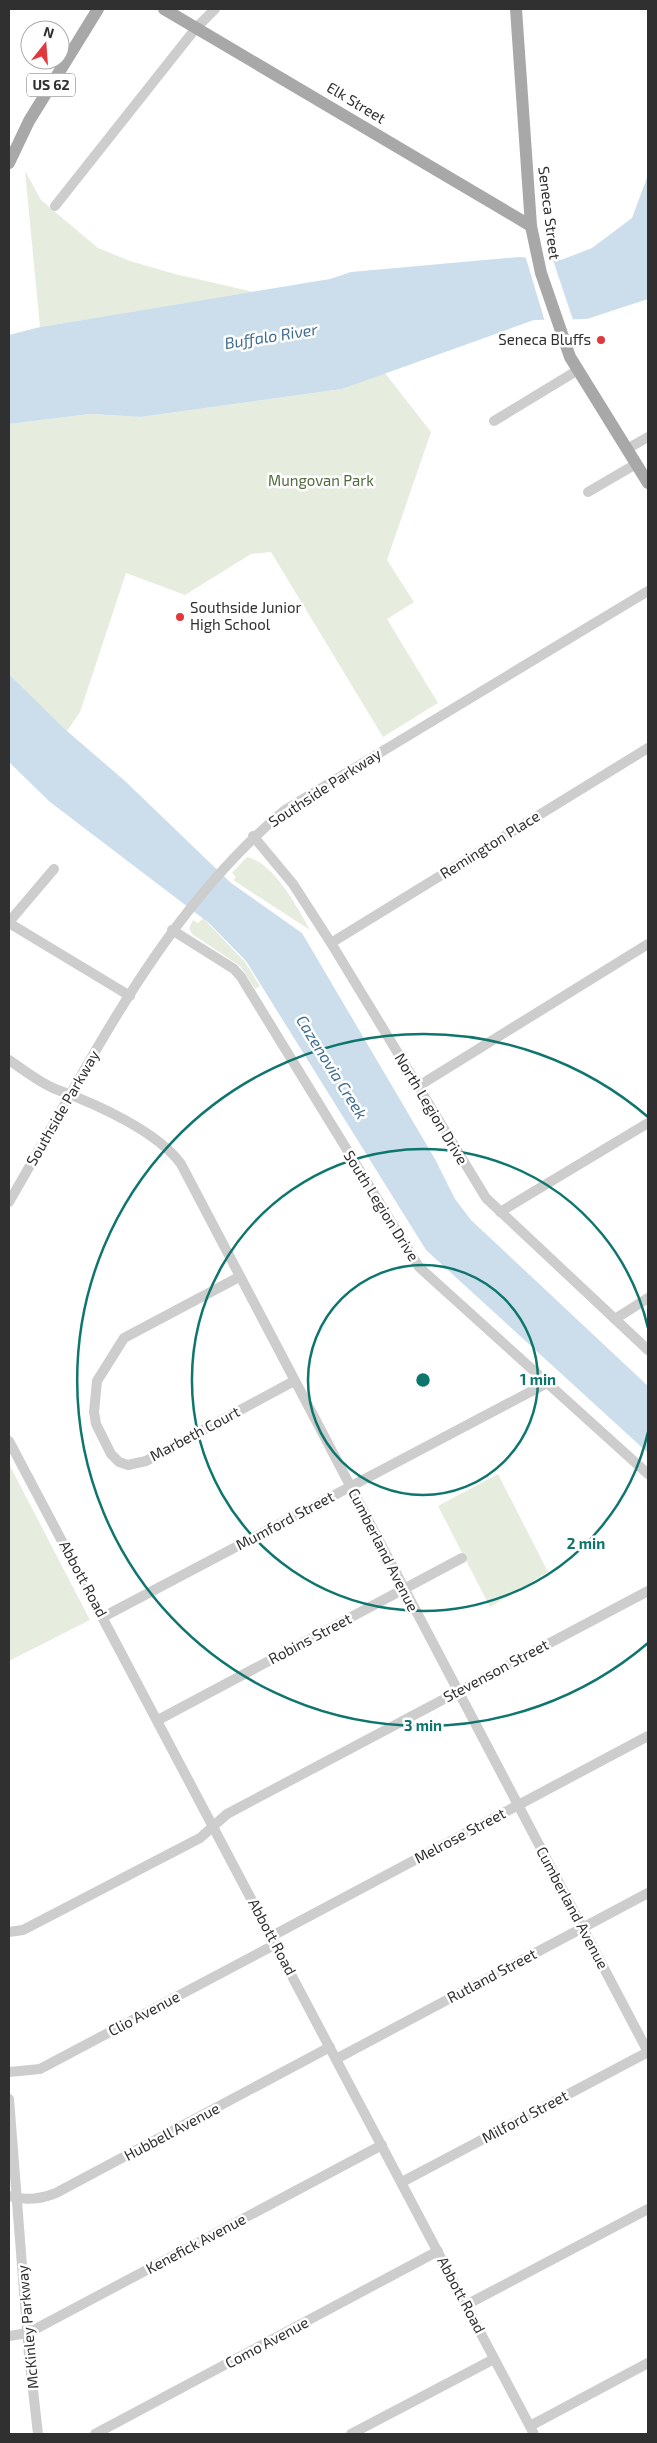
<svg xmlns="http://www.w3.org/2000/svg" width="657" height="2443" viewBox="0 0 657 2443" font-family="'Exo 2',sans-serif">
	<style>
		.green { fill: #e6eddf }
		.water { fill: #ccdeec }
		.pier { fill: #fff }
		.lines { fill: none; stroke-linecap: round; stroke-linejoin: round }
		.minor { stroke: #cdcdcd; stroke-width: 10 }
		.major { stroke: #a8a8a8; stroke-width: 12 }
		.ring { fill: none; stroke: #0f766e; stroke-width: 2.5 }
		.poi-dot { fill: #e1383d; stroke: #fff; stroke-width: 2 }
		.labels { text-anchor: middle; stroke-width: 5; stroke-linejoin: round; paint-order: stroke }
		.shield { fill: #fff; stroke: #6e6e6e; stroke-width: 1 }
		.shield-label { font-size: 14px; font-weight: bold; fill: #303030 }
		.street-label { font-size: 15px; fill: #303030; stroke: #fff }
		.poi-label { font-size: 15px; fill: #303030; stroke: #fff; text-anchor: end }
		.park-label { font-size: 15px; fill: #516b3e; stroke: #fff }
		.water-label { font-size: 16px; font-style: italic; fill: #3f6e91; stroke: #fff }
		.centre { fill: #0f766e; stroke: #fff; stroke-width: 2.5 }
		.ring-label { font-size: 15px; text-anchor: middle; font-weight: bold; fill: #0f766e; stroke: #fff; stroke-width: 5; stroke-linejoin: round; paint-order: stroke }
	</style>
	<rect width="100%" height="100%" fill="#fff"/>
	<g class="green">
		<path d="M25,171L41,200L98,248L130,261L175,274L254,292L40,327Z"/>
		<path d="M385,373L431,432L387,560L414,602L387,619L438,703L383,737L271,552L251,554L185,595L126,573L80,712L67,731L9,674V424L90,414L141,417L342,389Z"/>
		<path d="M247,857C274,863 297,906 310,930L233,880L236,877L232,873Z"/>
		<path d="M203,918L245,962L260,986L255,989L240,966L192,934L189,928L193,920L198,923Z"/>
		<path d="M9,1464L90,1620L9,1661Z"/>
		<path d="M498,1474L548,1572L490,1607L438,1506Z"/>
	</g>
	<g class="water">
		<path d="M648,175V299L587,319L534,320L342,389L141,417L90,414L9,424V335L40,327L330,279L351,272L519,257L561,260L592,248L632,218Z"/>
		<path d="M9,674L67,731L125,781L231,883L302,933L435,1159L455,1199L471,1220L648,1386V1453L426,1250L246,961L209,923L50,802L9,762Z"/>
	</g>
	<path class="pier" d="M525,255L552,257L573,320L545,322Z"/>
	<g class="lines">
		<g class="minor">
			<path d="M55,206L196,28L215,9"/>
			<path d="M494,421L578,370"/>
			<path d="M627,449L648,437"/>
			<path d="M588,492L636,464"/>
			<path d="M253,836L293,884L331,943L486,1198L648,1350"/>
			<path d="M9,922L54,869"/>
			<path d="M9,923L130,996"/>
			<path d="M172,930L234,969L241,977L419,1267L648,1474"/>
			<path d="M331,943L648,748"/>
			<path d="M9,1060C24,1070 41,1084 58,1090C96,1104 157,1131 181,1164L648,2052"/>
			<path d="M417,1087L648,944"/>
			<path d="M9,1202C90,1064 160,914 285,810L648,591"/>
			<path d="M500,1212L648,1123"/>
			<path d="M239,1277L124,1338L97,1381L94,1412L96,1424L111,1454L119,1462L128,1465L146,1461L294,1381"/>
			<path d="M615,1319L648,1298"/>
			<path d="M9,1441L534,2434"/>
			<path d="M103,1617L547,1383"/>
			<path d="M158,1720L462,1558"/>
			<path d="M9,1932L23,1930L200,1838L227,1814L648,1591"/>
			<path d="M272,1936L648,1736"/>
			<path d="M336,2059L648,1893"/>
			<path d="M9,2072L40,2069L276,1944"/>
			<path d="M9,2099L29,2355L38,2434"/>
			<path d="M402,2182L648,2052"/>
			<path d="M9,2196C25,2201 41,2199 56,2193L330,2047"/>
			<path d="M466,2305L648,2209"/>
			<path d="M9,2336L28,2333L382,2145"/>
			<path d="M530,2426L648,2363"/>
			<path d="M95,2434L438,2251"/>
			<path d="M351,2434L494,2359"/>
		</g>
		<g class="major">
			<path d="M164,9L531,226"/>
			<path d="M516,9L531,226L541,273L570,357L648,483"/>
			<path d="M9,163L29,121L98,9"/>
		</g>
	</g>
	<g class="ring">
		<circle cx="423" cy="1380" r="115"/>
		<path d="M648 1432A231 231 0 1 1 648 1328"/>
		<path d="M648 1643A346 346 0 1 1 648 1117"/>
	</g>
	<g class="poi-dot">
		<circle cx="601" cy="340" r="5"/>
		<circle cx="180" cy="617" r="5"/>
	</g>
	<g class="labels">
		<rect class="shield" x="27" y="73.5" width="48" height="23" rx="4"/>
		<g class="shield-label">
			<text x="51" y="90">US 62</text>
		</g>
		<g class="street-label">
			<text transform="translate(356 103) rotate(31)" y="5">Elk Street</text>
			<text transform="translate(549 213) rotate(83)" y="5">Seneca Street</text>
			<text transform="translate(325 788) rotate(-33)" y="5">Southside Parkway</text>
			<text transform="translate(490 845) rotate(-32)" y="5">Remington Place</text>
			<text transform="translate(63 1108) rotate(-60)" y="5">Southside Parkway</text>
			<text transform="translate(431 1109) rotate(59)" y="5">North Legion Drive</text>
			<text transform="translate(381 1206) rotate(58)" y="5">South Legion Drive</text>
			<text transform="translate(195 1434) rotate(-28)" y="5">Marbeth Court</text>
			<text transform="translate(285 1521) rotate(-28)" y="5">Mumford Street</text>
			<text transform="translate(383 1550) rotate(63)" y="5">Cumberland Avenue</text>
			<text transform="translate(83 1579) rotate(62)" y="5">Abbott Road</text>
			<text transform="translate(310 1639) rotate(-28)" y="5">Robins Street</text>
			<text transform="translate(496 1671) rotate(-28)" y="5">Stevenson Street</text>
			<text transform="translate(460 1836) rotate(-28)" y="5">Melrose Street</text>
			<text transform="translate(572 1908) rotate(62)" y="5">Cumberland Avenue</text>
			<text transform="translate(272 1937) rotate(62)" y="5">Abbott Road</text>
			<text transform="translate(492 1976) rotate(-28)" y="5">Rutland Street</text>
			<text transform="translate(144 2014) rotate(-28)" y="5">Clio Avenue</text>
			<text transform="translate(525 2117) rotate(-28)" y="5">Milford Street</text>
			<text transform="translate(172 2132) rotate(-28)" y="5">Hubbell Avenue</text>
			<text transform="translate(196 2244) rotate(-28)" y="5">Kenefick Avenue</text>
			<text transform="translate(461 2295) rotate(62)" y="5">Abbott Road</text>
			<text transform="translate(28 2327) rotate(-95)" y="5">McKinley Parkway</text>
			<text transform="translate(267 2343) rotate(-28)" y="5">Como Avenue</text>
		</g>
		<g class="poi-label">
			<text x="591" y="345">Seneca Bluffs</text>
			<text x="190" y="613" text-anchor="start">Southside Junior<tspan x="190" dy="17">High School</tspan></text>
		</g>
		<g class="park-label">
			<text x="321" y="486">Mungovan Park</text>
		</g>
		<g class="water-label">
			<text transform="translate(271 336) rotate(-9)" y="6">Buffalo River</text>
			<text transform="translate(332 1067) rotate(58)" y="6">Cazenovia Creek</text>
		</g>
	</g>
	<circle cx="423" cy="1380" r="8" class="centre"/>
	<g class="ring-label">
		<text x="538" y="1385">1 min</text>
		<text x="586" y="1549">2 min</text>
		<text x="423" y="1731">3 min</text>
	</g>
	<rect width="657" height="2443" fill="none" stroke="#303030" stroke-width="20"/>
	<g transform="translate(45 45) rotate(17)"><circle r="24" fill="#ffffff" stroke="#acacac"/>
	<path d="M0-4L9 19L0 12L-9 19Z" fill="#e1383d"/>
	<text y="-8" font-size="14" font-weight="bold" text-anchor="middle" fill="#303030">N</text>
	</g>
</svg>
